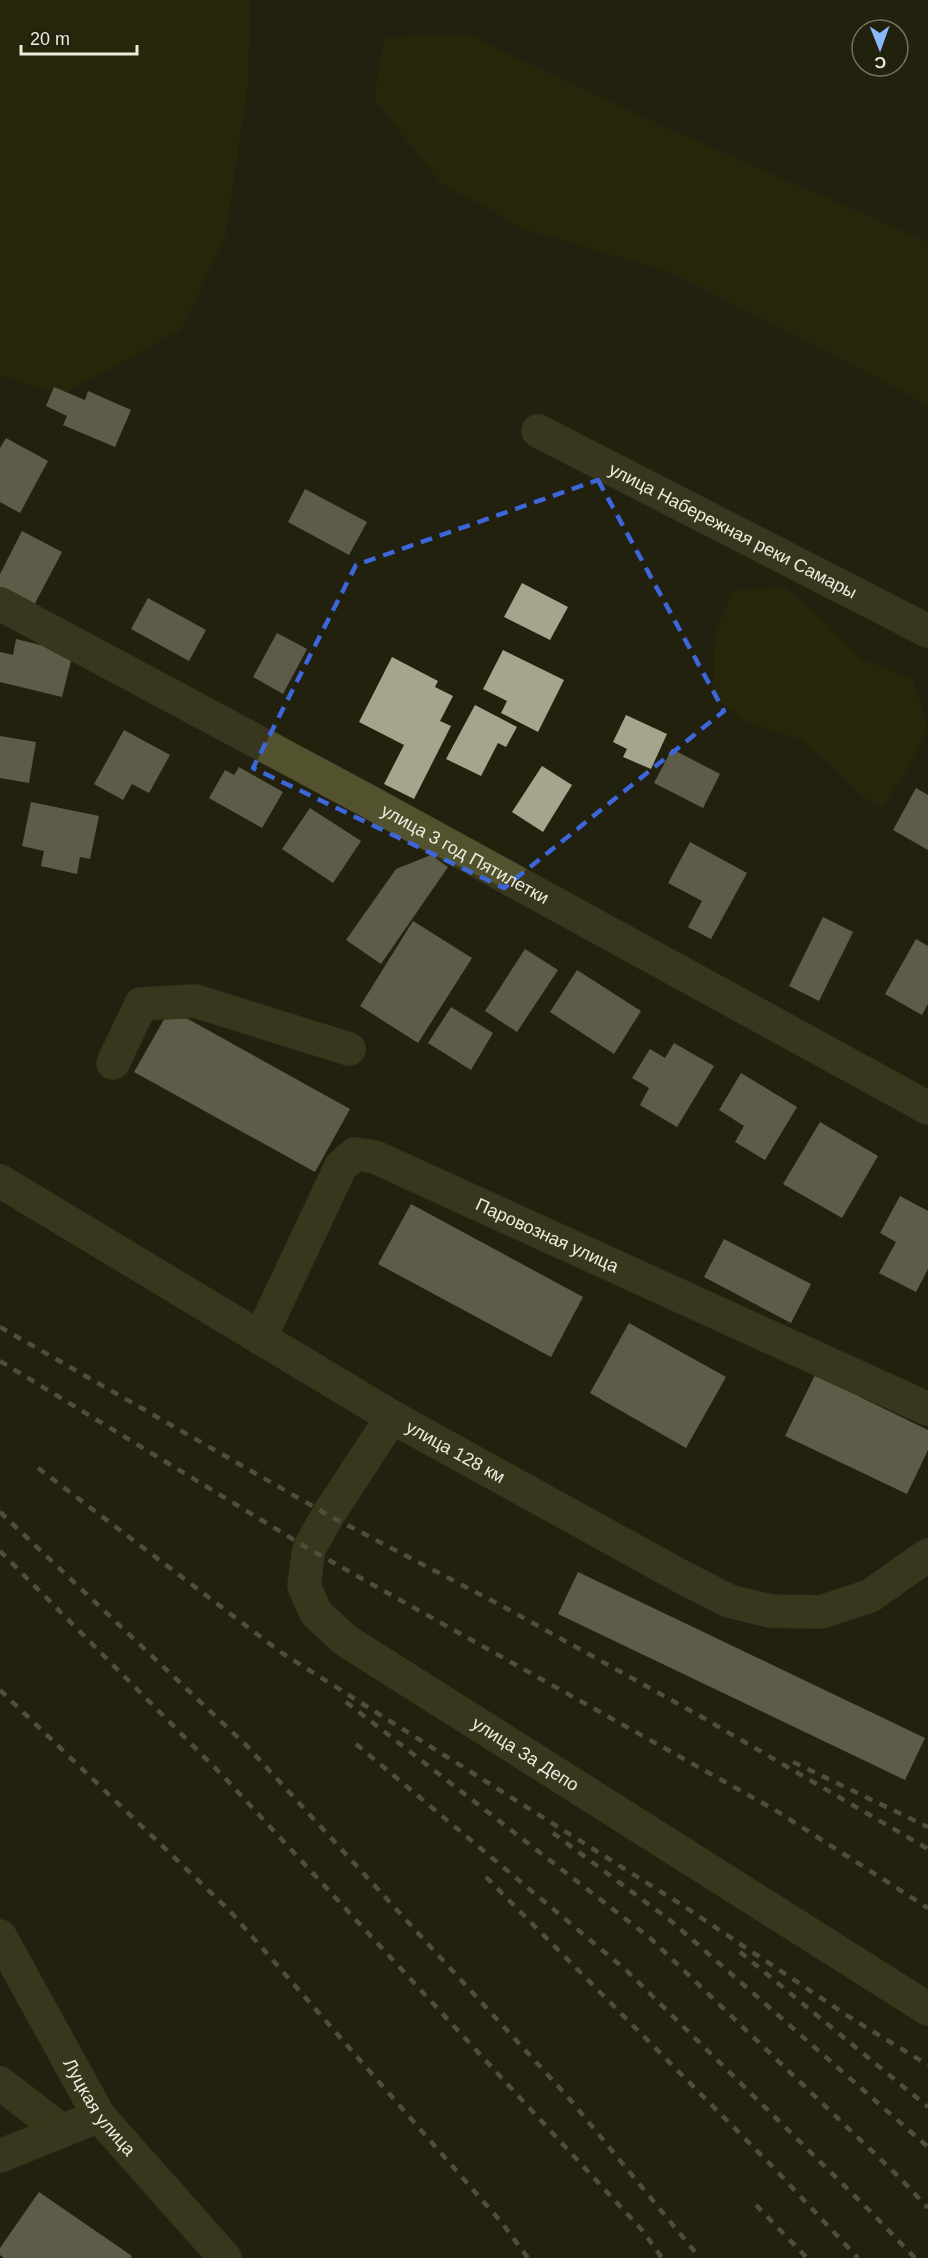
<svg xmlns="http://www.w3.org/2000/svg" width="928" height="2258" viewBox="0 0 928 2258" font-family="Arial,sans-serif">
	<style>
		.green { fill: #2f2e05 }
		.building { fill: #a5a58e }
		.lines { fill: none; stroke-linecap: round; stroke-linejoin: round }
		.minor-casing { stroke: #3e3d2b; stroke-width: 34 }
		.minor { stroke: #53522f; stroke-width: 33 }
		.rail { stroke: #868576; stroke-width: 4.5; stroke-dasharray: 8 8; stroke-linecap: butt }
		.marked { fill: none; stroke: #3c66d9; stroke-width: 4.5; stroke-dasharray: 12 8; stroke-linejoin: round }
		.labels { text-anchor: middle; stroke-width: 6; stroke-linejoin: round; paint-order: stroke }
		.street-label { font-size: 18px; fill: #ebebdf; stroke: #22210e }
	</style>
	<rect width="100%" height="100%" fill="#22210e"/>
	<g class="green">
		<path d="M0,0H251L248,84L225,238L181,330L61,395L0,375Z"/>
		<path d="M466,34L669,129L928,242V406L863,370L669,272L522,228L441,183L374,99L384,38Z"/>
		<path d="M787,588L826,623L861,659L913,679L928,729L911,764L882,807L862,796L830,764L800,739L746,722L712,695L716,630L733,590Z"/>
	</g>
	<g class="building">
		<path d="M54,387L85,400L88,391L131,410L115,447L63,425L67,416L46,406Z"/>
		<path d="M6,438L48,461L20,513L0,502V448Z"/>
		<path d="M305,489L367,522L349,555L288,522Z"/>
		<path d="M22,531L62,552L32,609L0,593V574Z"/>
		<path d="M522,583L568,607L550,640L504,617Z"/>
		<path d="M148,598L206,630L189,661L131,629Z"/>
		<path d="M277,633L307,649L283,694L253,677Z"/>
		<path d="M16,639L73,653L62,697L0,682V652L13,655Z"/>
		<path d="M503,650L564,680L538,732L501,713L507,701L483,689Z"/>
		<path d="M392,657L438,681L435,687L453,696L440,721L451,726L414,799L384,784L404,745L359,722Z"/>
		<path d="M475,705L517,727L506,747L498,743L481,776L446,759Z"/>
		<path d="M626,715L667,734L651,769L623,757L627,749L613,742Z"/>
		<path d="M124,730L170,755L149,793L132,784L123,800L94,784Z"/>
		<path d="M0,736L36,742L29,783L0,778Z"/>
		<path d="M672,749L720,774L703,808L654,783Z"/>
		<path d="M542,766L572,785L543,832L512,812Z"/>
		<path d="M239,767L283,792L262,828L209,798L225,770L234,775Z"/>
		<path d="M916,788L928,795V850L893,830Z"/>
		<path d="M31,802L99,816L90,859L80,857L77,874L41,866L44,851L22,846Z"/>
		<path d="M310,808L361,841L333,883L282,849Z"/>
		<path d="M690,842L747,873L711,939L688,927L702,901L668,883Z"/>
		<path d="M431,855L448,867L381,964L346,940L396,869Z"/>
		<path d="M823,917L853,932L819,1001L789,986Z"/>
		<path d="M413,921L472,958L418,1043L360,1006Z"/>
		<path d="M916,939L928,946V1004L922,1015L885,994Z"/>
		<path d="M525,949L558,970L517,1032L485,1011Z"/>
		<path d="M577,970L641,1011L614,1054L550,1012Z"/>
		<path d="M451,1007L493,1033L471,1070L428,1043Z"/>
		<path d="M170,1009L350,1109L315,1172L134,1072Z"/>
		<path d="M674,1043L714,1066L677,1127L640,1105L649,1088L632,1078L650,1049L665,1058Z"/>
		<path d="M741,1073L797,1107L765,1160L735,1142L744,1126L719,1110Z"/>
		<path d="M820,1122L878,1156L842,1218L783,1184Z"/>
		<path d="M900,1196L928,1211V1269L916,1292L879,1273L896,1242L880,1233Z"/>
		<path d="M411,1204L583,1297L551,1357L378,1264Z"/>
		<path d="M724,1239L811,1284L791,1323L704,1277Z"/>
		<path d="M629,1323L726,1377L686,1448L590,1393Z"/>
		<path d="M818,1369L864,1390L860,1397L928,1430V1450L907,1494L785,1436Z"/>
		<path d="M578,1572L925,1738L905,1780L558,1614Z"/>
		<path d="M39,2192L132,2256L131,2258H4L0,2255V2248Z"/>
	</g>
	<g class="lines">
		<defs>
			<g id="minor">
				<path id="s1" d="M538,431L928,631"/>
				<path id="s2" d="M0,604L368,801L928,1108"/>
				<path d="M113,1063L141,1004L195,1001L349,1049"/>
				<path id="s3" d="M0,1181L392,1417L682,1577L729,1601L770,1611L821,1612L870,1596L928,1555"/>
				<path id="s4" d="M260,1338L341,1166L355,1154L375,1157L928,1409"/>
				<path id="s5" d="M392,1417L328,1515L309,1549L304,1586L316,1613L345,1640L928,2009"/>
				<path id="s6" d="M0,1936L99,2116L225,2258"/>
				<path d="M0,2083L62,2131"/>
				<path d="M0,2156L99,2116"/>
			</g>
		</defs>
		<use href="#minor" class="minor-casing"/>
		<use href="#minor" class="minor"/>
		<g class="rail">
			<path d="M0,1327L328,1515L504,1607L700,1716L928,1849"/>
			<path d="M0,1361L309,1549L775,1810L928,1908"/>
			<path d="M38,1468L282,1653L682,1905L854,2020L928,2065"/>
			<path d="M0,1512L246,1745L568,2097L700,2258"/>
			<path d="M0,1551L225,1778L642,2230L662,2258"/>
			<path d="M0,1690L229,1910L502,2223L528,2258"/>
			<path d="M346,1702L650,1938L899,2177L928,2208"/>
			<path d="M356,1744L626,1970L870,2211L915,2258"/>
			<path d="M793,1762L928,1827"/>
			<path d="M553,1833L671,1921L928,2147"/>
			<path d="M486,1877L772,2166L858,2258"/>
			<path d="M740,1952L928,2107"/>
			<path d="M756,2205L807,2258"/>
		</g>
	</g>
	<path d="M0 0H928V2258H0ZM598,480L724,711L504,888L253,768L356,565Z" fill="#22210e" fill-opacity=".55" fill-rule="evenodd"/>
	<path class="marked" d="M598,480L724,711L504,888L253,768L356,565Z"/>
	<g class="labels">
		<g class="street-label">
			<text dy="6" stroke="none"><textPath href="#s1" startOffset="219">улица Набережная реки Самары</textPath></text>
			<text dy="6" stroke="none"><textPath href="#s2" startOffset="528">улица 3 год Пятилетки</textPath></text>
			<text dy="6" stroke="none"><textPath href="#s4" startOffset="418">Паровозная улица</textPath></text>
			<text dy="6" stroke="none"><textPath href="#s3" startOffset="530">улица 128 км</textPath></text>
			<text dy="6" stroke="none"><textPath href="#s5" startOffset="476">улица За Депо</textPath></text>
			<text dy="6" stroke="none"><textPath href="#s6" startOffset="198">Луцкая улица</textPath></text>
		</g>
	</g>
	<g transform="translate(880 48) rotate(179)"><circle r="28" fill="#22210e" stroke="#727262" stroke-width="1.5"/>
	<path d="M0-4.5L10 22L0 15L-10 22Z" fill="#8bbafc"/>
	<text y="-9" font-size="16" font-weight="bold" text-anchor="middle" fill="#ebebdf">С</text>
	</g>
	<path d="M21 45v9h116v-9" fill="none" stroke="#ebebdf" stroke-width="3"/>
	<text x="30" y="45" font-size="18" fill="#ebebdf" stroke="#22210e" stroke-width="4.5" paint-order="stroke">20 m</text>
</svg>
